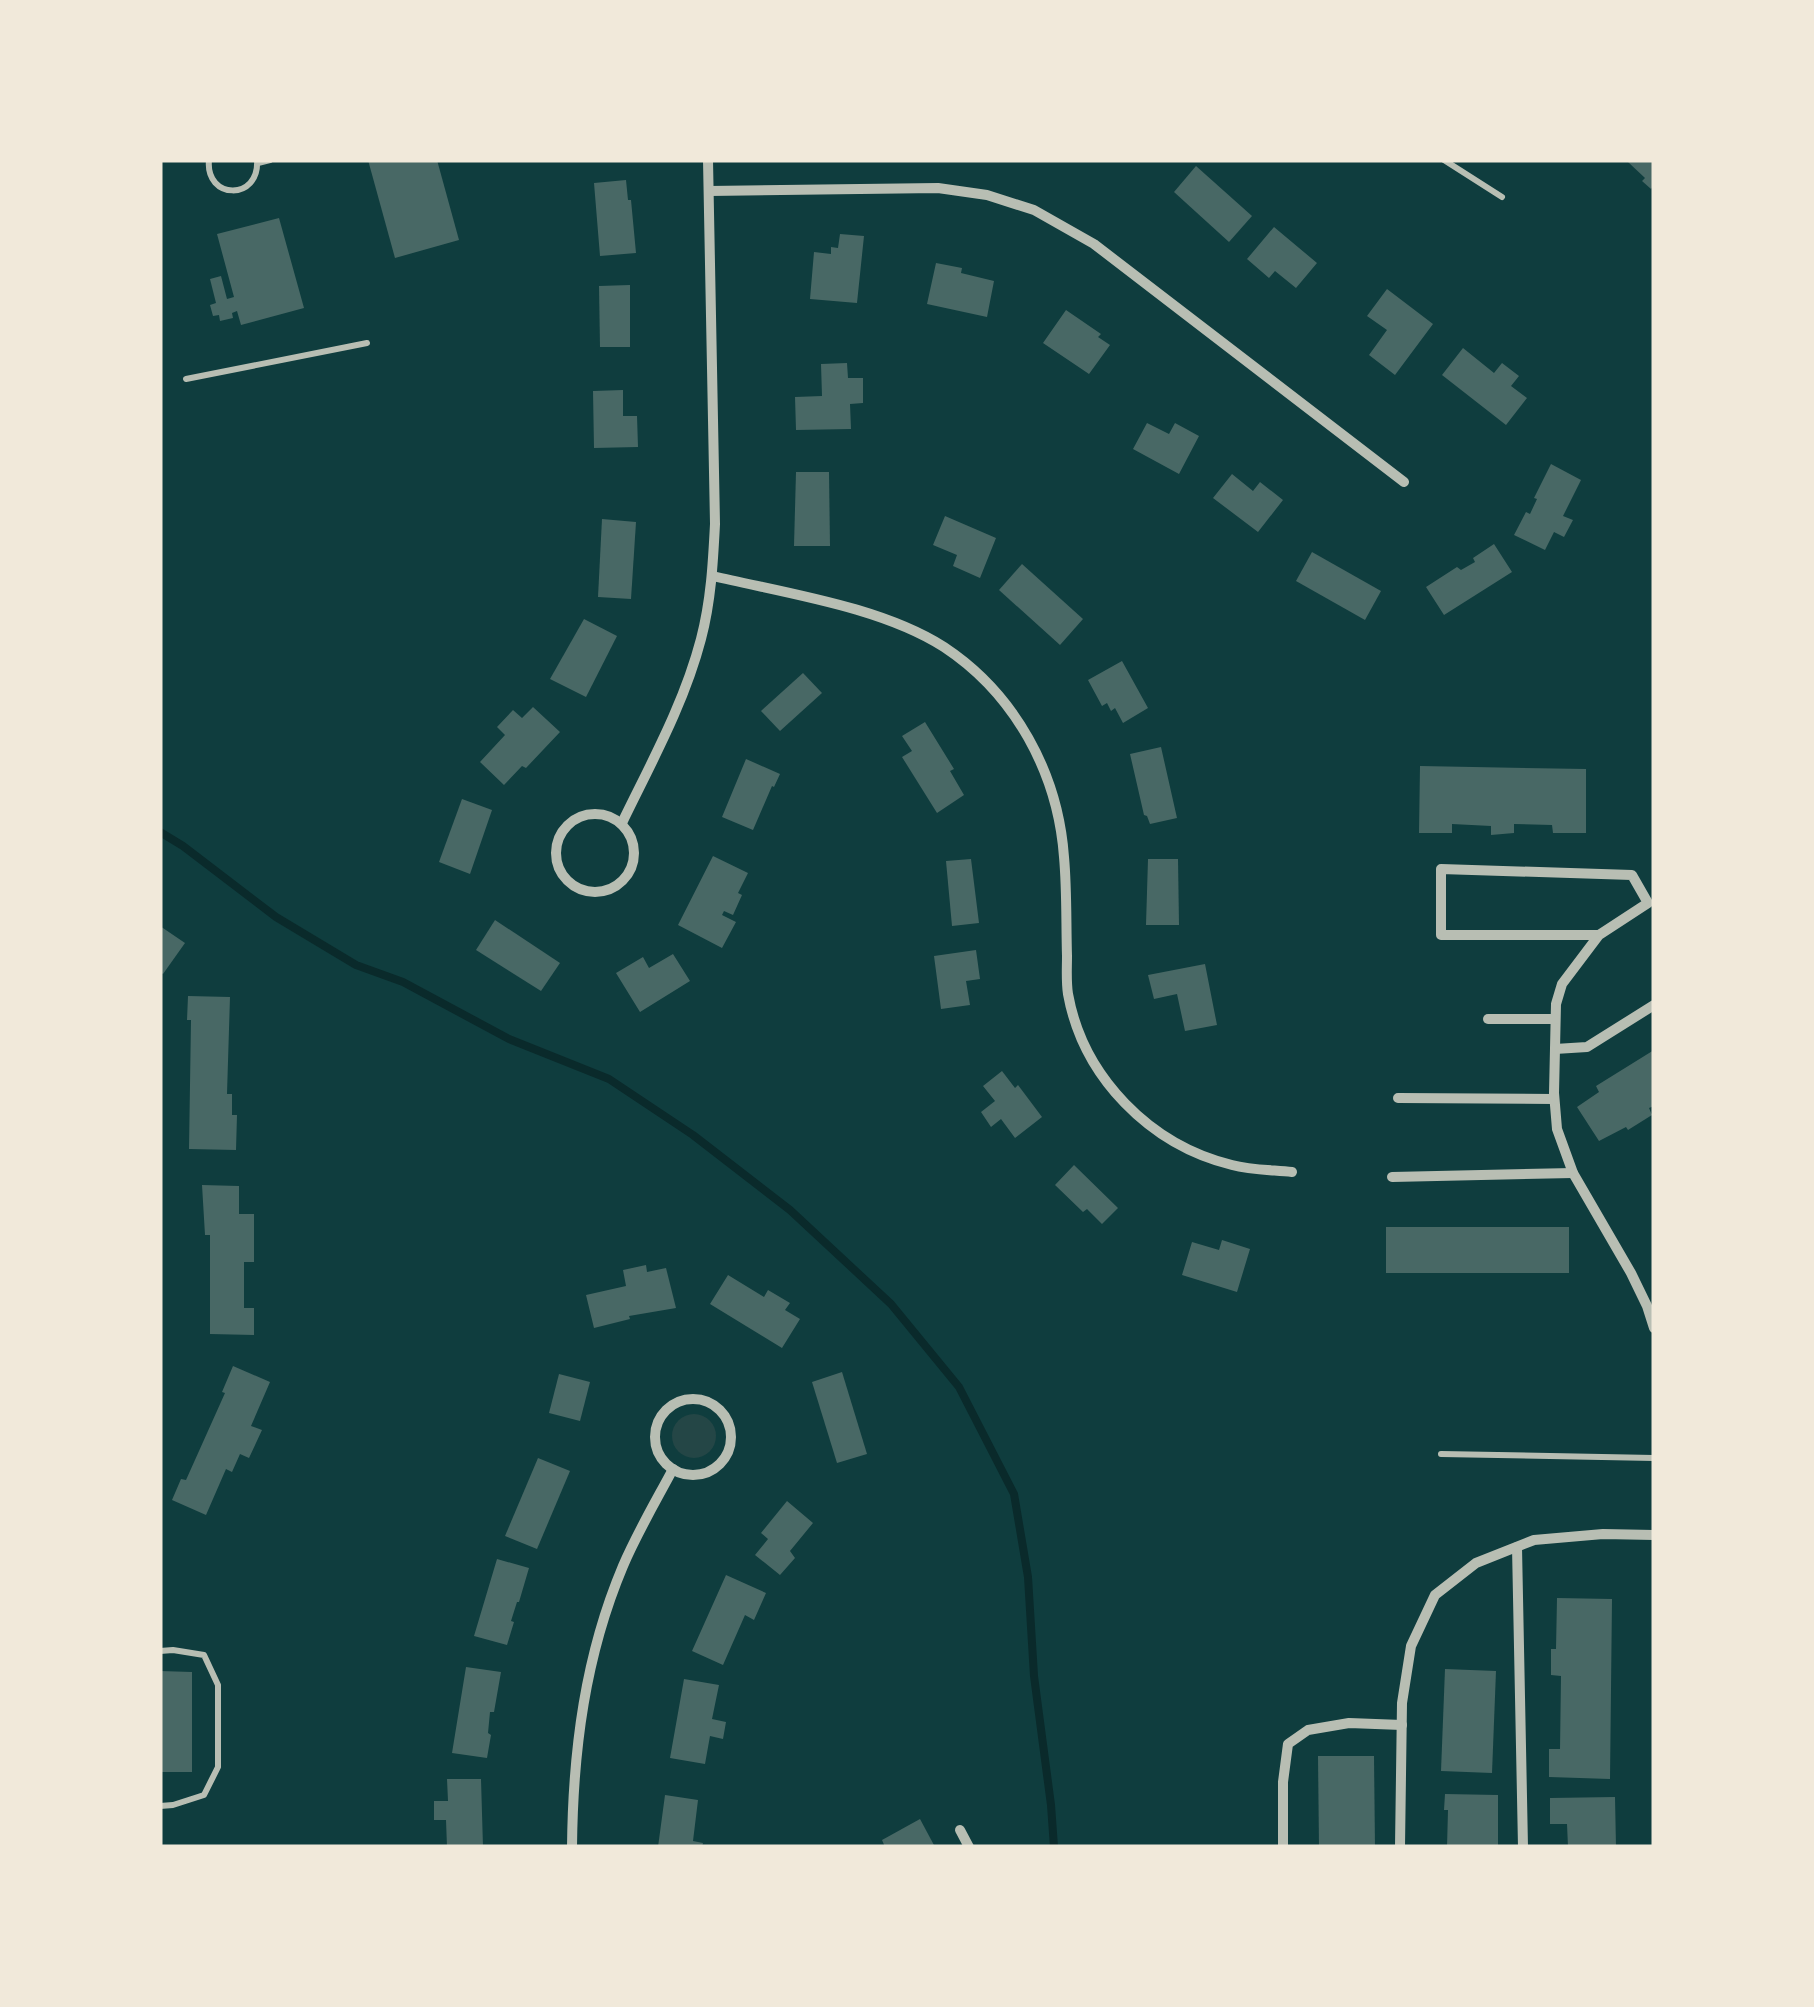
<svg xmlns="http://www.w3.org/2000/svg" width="1814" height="2007" viewBox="0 0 1814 2007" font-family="Lato,sans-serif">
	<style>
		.green { fill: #244646 }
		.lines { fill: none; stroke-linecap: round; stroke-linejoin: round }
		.stream { stroke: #0a2a2b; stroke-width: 8 }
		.building { fill: #486865 }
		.service { stroke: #b8beb3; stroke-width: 6 }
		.minor { stroke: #b8beb3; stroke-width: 10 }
	</style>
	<rect width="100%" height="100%" fill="#0f3d3e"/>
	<circle class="green" cx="694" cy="1436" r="22"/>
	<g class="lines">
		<path class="stream" d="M160,832L183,846L276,917L356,965L403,982L509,1039L609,1079L693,1135L790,1210L891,1304L959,1387L1014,1494L1028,1577L1034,1676L1051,1805L1054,1847"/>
	</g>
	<g class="building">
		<path d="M368,160H437L459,240L395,258Z"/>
		<path d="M1630,160H1654V185L1651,189L1642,181L1645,178L1628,162Z"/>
		<path d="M1196,166L1252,216L1229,242L1174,192Z"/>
		<path d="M626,180L628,200H631L636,253L600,256L594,183Z"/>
		<path d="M279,218L304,308L241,325L237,311L232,313L233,318L220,321L219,315L213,316L210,305L216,303L210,279L221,276L227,299L234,297L217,234Z"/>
		<path d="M1274,227L1317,263L1296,288L1275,271L1269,278L1247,259Z"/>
		<path d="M840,234L864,236L857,303L810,299L814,252L831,254V247L838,248Z"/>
		<path d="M936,263L962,268L961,273L994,281L987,317L927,304Z"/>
		<path d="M630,285V347H600L599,286Z"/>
		<path d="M1387,289L1433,324L1395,375L1369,355L1387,330L1367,316Z"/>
		<path d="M1066,310L1101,334L1098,337L1110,345L1089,374L1043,343Z"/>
		<path d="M1463,348L1494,373L1502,363L1519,376L1511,386L1527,398L1506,425L1442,375Z"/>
		<path d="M847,363L848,378H863V403L850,404L851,429L796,430L795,397L822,396L821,364Z"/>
		<path d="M623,390V416H637L638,447L594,448L593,391Z"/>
		<path d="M1147,423L1169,434L1175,423L1199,436L1179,474L1133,449Z"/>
		<path d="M1551,464L1581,480L1563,516L1573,520L1564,537L1554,532L1545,550L1514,535L1526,512L1530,514L1537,499L1534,498Z"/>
		<path d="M796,472H829L830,546H794Z"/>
		<path d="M1232,474L1253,491L1260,482L1283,500L1258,532L1213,498Z"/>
		<path d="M945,516L996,538L980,578L953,566L957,555L933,545Z"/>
		<path d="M602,519L636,522L631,599L598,597Z"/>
		<path d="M1494,544L1512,572L1444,615L1426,587L1457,567L1461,570L1475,562L1473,558Z"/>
		<path d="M1312,552L1381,591L1365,620L1296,581Z"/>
		<path d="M1022,564L1083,619L1060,645L999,590Z"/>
		<path d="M584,619L617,636L586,697L550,679Z"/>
		<path d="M1122,661L1148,708L1123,723L1115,708L1111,711L1107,703L1102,706L1088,680Z"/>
		<path d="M803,673L822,693L780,731L761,711Z"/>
		<path d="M533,707L560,732L526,768L522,766L504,785L480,762L505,735L497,727L513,710L522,718Z"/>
		<path d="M925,722L954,769L950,771L964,795L937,813L902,757L912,751L902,736Z"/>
		<path d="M1161,747L1177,818L1150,824L1147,816L1144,815L1130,754Z"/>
		<path d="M746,759L780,774L774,787L772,786L753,830L722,817Z"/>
		<path d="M1420,766L1586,769V833H1553L1552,825L1514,824V833L1491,835V826L1452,824V833H1419Z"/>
		<path d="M462,799L492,810L470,874L439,862Z"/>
		<path d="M713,856L748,873L738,893L742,895L733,915L724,911L722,915L736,922L722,948L678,925Z"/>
		<path d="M971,859L979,923L952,926L946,861Z"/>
		<path d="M1148,859H1178L1179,925H1146Z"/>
		<path d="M495,920L560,963L541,991L476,950Z"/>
		<path d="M160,926L185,943L163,974L160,972Z"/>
		<path d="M976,950L980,979L966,981L970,1005L941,1009L934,956Z"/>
		<path d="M673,954L690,981L640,1012L616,973L643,957L649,968Z"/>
		<path d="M1205,964L1217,1025L1185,1031L1177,994L1154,999L1148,975Z"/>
		<path d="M188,996L230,997L227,1094H232V1115H237L236,1150L189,1149L191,1020H187Z"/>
		<path d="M1654,1050V1106L1649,1108L1652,1115L1628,1130L1626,1127L1599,1141L1577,1107L1599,1092L1596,1086Z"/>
		<path d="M1002,1071L1015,1088L1018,1085L1042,1117L1015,1138L1001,1119L991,1127L981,1112L995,1101L983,1086Z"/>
		<path d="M1074,1165L1118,1208L1102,1224L1087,1209L1083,1212L1055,1185Z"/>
		<path d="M202,1185L239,1186V1214H254V1262H244V1308H254V1335L210,1334V1235H205Z"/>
		<rect x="1386" y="1227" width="183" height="46"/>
		<path d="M1222,1240L1250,1249L1237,1292L1182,1275L1192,1242L1219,1250Z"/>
		<path d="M646,1265L647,1272L666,1268L676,1308L629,1316L630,1319L594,1328L586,1295L626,1286L623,1270Z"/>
		<path d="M728,1275L764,1297L768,1290L790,1303L785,1310L800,1319L782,1348L710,1304Z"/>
		<path d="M233,1366L270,1382L251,1426L262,1430L249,1458L240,1454L232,1472L226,1469L206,1515L172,1500L181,1479L186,1480L225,1393L222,1392Z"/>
		<path d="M842,1372L867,1454L837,1463L812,1382Z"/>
		<path d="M559,1374L590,1382L580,1421L549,1413Z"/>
		<path d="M538,1458L570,1471L537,1549L505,1536Z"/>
		<path d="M787,1501L813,1523L790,1551L795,1558L780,1575L755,1555L768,1539L761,1533Z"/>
		<path d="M497,1559L529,1568L519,1602H517L511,1621L514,1622L507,1645L474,1636Z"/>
		<path d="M726,1575L766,1593L754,1620L745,1615L723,1665L692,1651Z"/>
		<path d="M1557,1598L1612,1599L1610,1779L1549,1777V1749H1560L1561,1676L1551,1675V1649H1556Z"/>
		<path d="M466,1667L501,1672L494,1712H490L488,1733L491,1735L487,1758L452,1753Z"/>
		<path d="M1445,1669L1496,1671L1492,1773L1441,1771Z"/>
		<path d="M160,1671L192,1672V1772H160Z"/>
		<path d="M684,1679L719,1685L712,1719L726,1722L723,1739L710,1736L705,1764L670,1758Z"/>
		<path d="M1318,1756H1374L1375,1847H1319Z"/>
		<path d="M447,1779H481L483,1847H447L446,1820H434V1801H448Z"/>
		<path d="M1445,1794L1498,1795V1847H1447L1448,1810H1444Z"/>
		<path d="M665,1795L698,1800L693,1841L703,1843L702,1847H658Z"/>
		<path d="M1615,1797L1616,1847H1568L1567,1824H1550V1798Z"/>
		<path d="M920,1819L935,1847H885L882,1840Z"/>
	</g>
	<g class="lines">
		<g class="service">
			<path d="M209,160C205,200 260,201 257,160"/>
			<path d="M1444,160L1502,197"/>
			<path d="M258,163L270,160"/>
			<path d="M186,379L367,343"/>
			<path d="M1441,1454L1654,1458"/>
			<path d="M160,1651L173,1650L204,1655L218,1685V1767L204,1795L173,1805L160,1806"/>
		</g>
		<g class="minor">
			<path d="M709,191L938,188L987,195L1034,210L1094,244L1404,482"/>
			<path d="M713,576C785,593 882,607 944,647C1015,694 1058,773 1064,857C1067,890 1066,923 1067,956C1067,968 1066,981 1068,994C1083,1077 1150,1145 1232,1165C1251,1170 1273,1170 1292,1172"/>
			<circle cx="595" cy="853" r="39"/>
			<path d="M622,823C651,763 684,704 701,639C711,601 713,563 715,524L708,160"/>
			<path d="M1599,935H1441V869L1632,875L1648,903L1599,935L1562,984L1556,1004L1554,1093L1557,1129L1573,1173L1631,1273L1647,1306L1654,1328"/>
			<path d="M1488,1019H1555"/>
			<path d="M1555,1049L1587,1047L1654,1005"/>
			<path d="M1398,1098L1554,1099"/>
			<path d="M1392,1177L1573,1173"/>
			<circle cx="693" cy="1437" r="38"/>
			<path d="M1517,1547L1523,1847"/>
			<path d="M960,1830L969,1847"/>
			<path d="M572,1847C573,1750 585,1656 623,1566C637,1533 656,1501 673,1469"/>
			<path d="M1283,1847V1782L1288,1744L1308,1730L1349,1723L1402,1725"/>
			<path d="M1400,1847L1402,1703L1411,1646L1435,1595L1476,1563L1534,1540L1603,1534L1654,1535"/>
		</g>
	</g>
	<rect width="1814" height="2007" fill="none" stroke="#f1e9da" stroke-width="325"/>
</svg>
